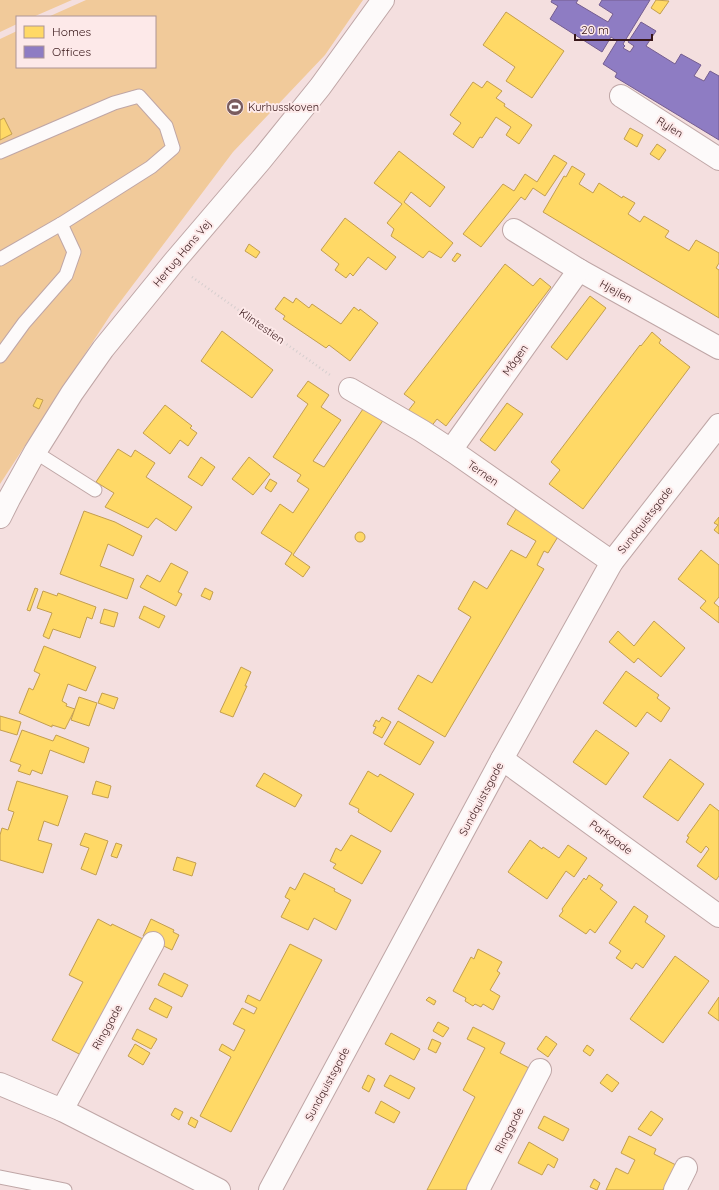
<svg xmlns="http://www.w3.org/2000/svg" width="719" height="1190" viewBox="0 0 719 1190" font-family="Quicksand,sans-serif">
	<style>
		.green { fill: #f1ca9a }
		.homes { fill: #ffd966; stroke: #c39e4f }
		.offices { fill: #8e7cc3; stroke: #745d90 }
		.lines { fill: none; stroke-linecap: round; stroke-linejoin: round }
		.lane-casing { stroke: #bfa6a6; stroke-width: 15 }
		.street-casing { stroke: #bfa6a6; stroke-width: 24 }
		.secondary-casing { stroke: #bfa6a6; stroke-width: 24 }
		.path { stroke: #d5cece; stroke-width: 2.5; stroke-dasharray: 1 3; stroke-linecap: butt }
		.lane { stroke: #fdfafa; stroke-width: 13 }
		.street { stroke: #fdfafa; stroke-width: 22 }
		.secondary { stroke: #fdfafa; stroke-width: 22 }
		.labels { text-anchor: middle; stroke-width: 4; stroke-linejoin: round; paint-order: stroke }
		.poi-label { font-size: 11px; fill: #371618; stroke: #fde9e9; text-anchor: start }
		.street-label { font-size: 11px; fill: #371618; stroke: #fde9e9 }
	</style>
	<rect width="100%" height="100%" fill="#f4dfdf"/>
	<g class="green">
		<path d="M0,0H72L33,17H17V24L0,32Z"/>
		<path d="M86,0H363L325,55L233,152L111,314L0,484V39L17,31V67H155V17H48Z"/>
	</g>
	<g class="homes">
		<path d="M656,0L669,1L660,14L651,8Z"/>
		<path d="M506,12L564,51L532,98L506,81L515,67L483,45Z"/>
		<path d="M487,81L502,91L496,98L505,104L504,106L532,125L519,144L506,135L511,127L496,117L482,138L480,137L473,148L453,134L461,123L450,115L473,82L482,88Z"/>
		<path d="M4,118L12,134L0,140V120Z"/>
		<path d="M630,128L643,135L637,147L624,139Z"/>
		<path d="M657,144L666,150L659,160L650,154Z"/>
		<path d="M399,151L445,187L430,207L411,192L404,202L453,243L441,258L429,251L423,258L391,236L394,229L387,223L402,204L374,183Z"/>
		<path d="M554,155L567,163L545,196L533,188L525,200L521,197L481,247L463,234L503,184L514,191L525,174L537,182Z"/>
		<path d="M572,166L585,174L579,184L593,193L599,183L622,198L623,196L635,203L628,214L640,222L644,216L669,231L665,237L689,251L696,240L719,253V263L716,268L719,270V318L543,212L564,176L566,177Z"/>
		<path d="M345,218L396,257L386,270L368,257L353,276L350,273L346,278L335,270L339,264L321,250Z"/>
		<path d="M249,244L260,252L256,258L245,251Z"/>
		<path d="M457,253L461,255L455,262L452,260Z"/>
		<path d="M505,264L533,286L540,278L551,287L446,426L437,419L430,428L408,411L415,402L404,394Z"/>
		<path d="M590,296L606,308L567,360L551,347Z"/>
		<path d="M284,297L293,303L296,298L309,308L312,304L341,324L354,307L359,311L360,309L378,323L350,361L329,345L326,348L283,319L285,316L275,309Z"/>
		<path d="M222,331L273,370L252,398L201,361Z"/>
		<path d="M652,332L661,340L659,343L690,367L583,509L549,484L560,470L551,462L640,345L641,346Z"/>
		<path d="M308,381L329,395L321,407L341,420L313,461L324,467L367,403L386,416L293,555L310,567L303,577L285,564L292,553L261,533L280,504L293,513L309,489L297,481L301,475L273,457L308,404L297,396Z"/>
		<path d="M37,398L43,400L39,409L33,406Z"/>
		<path d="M507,403L523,414L495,451L480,440Z"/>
		<path d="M165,405L192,426L190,428L197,433L188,446L180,440L170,454L143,433Z"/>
		<path d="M118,449L131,457L135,450L155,463L146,477L192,507L176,531L156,518L148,528L105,507L114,493L96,482Z"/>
		<path d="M201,457L215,467L202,486L188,477Z"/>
		<path d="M249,457L270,474L253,495L232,479Z"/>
		<path d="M270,479L277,483L271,492L265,488Z"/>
		<path d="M516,509L559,535L548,553L544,551L537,565L544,569L445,737L398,709L418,675L432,683L471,617L458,609L474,581L487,589L511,550L526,558L536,541L507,524Z"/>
		<path d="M84,511L115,522L142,536L133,556L108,544L100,566L134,579L127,599L60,574Z"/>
		<path d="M719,517V534L714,530L718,525L714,523Z"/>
		<circle cx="360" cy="537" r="5"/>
		<path d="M701,550L719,565V597L714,603L719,607V623L700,608L706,601L678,579Z"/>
		<path d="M171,563L188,572L178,592L182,594L176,606L140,587L147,575L160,582Z"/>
		<path d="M35,588L38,589L30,611L27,610Z"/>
		<path d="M205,588L213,592L210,600L201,596Z"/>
		<path d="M43,591L57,596L58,593L96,607L92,619L87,617L80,638L53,629L49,639L43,636L52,613L37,608Z"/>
		<path d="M144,606L165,616L159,628L139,618Z"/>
		<path d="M104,609L118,613L114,627L100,623Z"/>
		<path d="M654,621L685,648L661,677L638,658L634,663L609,642L618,631L634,646Z"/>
		<path d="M44,646L96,667L86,691L68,684L62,701L67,704L66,706L75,709L65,729L52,725V727L19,713L29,688L33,690L40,674L34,671Z"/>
		<path d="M241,667L251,672L245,686H247L233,717L220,712Z"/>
		<path d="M626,671L659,695L657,698L670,708L661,722L647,712L636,727L603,703Z"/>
		<path d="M102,693L118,698L114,709L98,703Z"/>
		<path d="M79,697L97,703L89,726L71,720Z"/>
		<path d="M0,716L21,722L17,735L0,730Z"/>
		<path d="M382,717L391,722L382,738L373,733L376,727L373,726L376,720L379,722Z"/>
		<path d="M398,721L434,742L420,765L384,744Z"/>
		<path d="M22,730L53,741L56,735L89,748L84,763L50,750L42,774L32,770L30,775L18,771L21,765L10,761Z"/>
		<path d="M596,730L629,753L606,785L573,762Z"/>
		<path d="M670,759L704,784L678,821L643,797Z"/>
		<path d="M368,771L378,777L380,774L414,794L391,832L358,812L359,809L349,804Z"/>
		<path d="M264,773L302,795L295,807L256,786Z"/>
		<path d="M17,781L68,796L58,826L44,821L38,840L52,844L43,873L0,860V835L2,828L8,830L14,812L8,810Z"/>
		<path d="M96,781L111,786L108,798L92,794Z"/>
		<path d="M710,804L719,811V876L716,880L697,866L709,849L706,846L701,853L686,842L689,837L687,836Z"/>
		<path d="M85,833L108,841L96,875L81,869L89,848L80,845Z"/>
		<path d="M351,835L381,851L362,884L333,868L336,864L330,861L336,848L341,851Z"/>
		<path d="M530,840L542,849L543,847L559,858L568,845L587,858L574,877L566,871L547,899L508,872Z"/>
		<path d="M116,843L122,845L117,858L111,856Z"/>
		<path d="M177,857L196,863L192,876L173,870Z"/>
		<path d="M304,873L335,889L334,891L351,900L336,930L314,918L308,930L281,917L290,900L285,897L290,887L295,890Z"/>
		<path d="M589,875L603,885L600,889L617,902L595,933L590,929L586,934L559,916L563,911L562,909L584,878L586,880Z"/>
		<path d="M634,906L648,916L645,922L665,936L643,968L636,963L632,969L616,958L621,951L609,943Z"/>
		<path d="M98,919L111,926L112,924L143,939L83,1056L52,1040L83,982L69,975Z"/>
		<path d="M151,919L174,930L173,932L179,935L172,950L143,936Z"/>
		<path d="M290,944L322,960L231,1132L200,1116L231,1057L219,1050L222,1044L234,1051L245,1030L233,1024L242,1008L254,1014L257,1008L245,1002L248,995L260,1001Z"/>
		<path d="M478,949L502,962L497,971L500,973L490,990L500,996L493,1010L483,1004L481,1007L475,1004L473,1006L465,1001L466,998L453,991L471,957L474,959Z"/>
		<path d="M675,956L709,981L663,1043L630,1019Z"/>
		<path d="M164,973L188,985L182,997L158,985Z"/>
		<path d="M429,997L436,1001L434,1005L426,1000Z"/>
		<path d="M719,997V1021L708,1013Z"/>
		<path d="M155,998L172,1007L167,1018L149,1009Z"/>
		<path d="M438,1022L449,1028L443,1037L433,1031Z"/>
		<path d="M473,1027L505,1043L500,1053L529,1068L466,1190H427L475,1097L463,1090L485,1048L467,1039Z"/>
		<path d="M137,1029L157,1039L151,1049L132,1039Z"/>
		<path d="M391,1033L420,1049L414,1060L385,1044Z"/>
		<path d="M546,1036L557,1044L548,1057L537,1049Z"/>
		<path d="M432,1039L441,1043L436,1053L428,1049Z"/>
		<path d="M135,1044L150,1053L143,1065L128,1056Z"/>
		<path d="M587,1045L594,1050L590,1056L583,1051Z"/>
		<path d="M607,1074L619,1083L612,1092L600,1083Z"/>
		<path d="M368,1075L375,1079L369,1092L362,1088Z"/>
		<path d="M390,1075L415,1088L409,1099L384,1086Z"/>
		<path d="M381,1101L400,1112L394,1123L375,1113Z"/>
		<path d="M175,1108L183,1112L179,1120L171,1115Z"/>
		<path d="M651,1111L663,1119L651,1136L638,1129Z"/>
		<path d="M544,1116L569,1129L563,1141L538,1128Z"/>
		<path d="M191,1117L198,1121L195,1128L188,1124Z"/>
		<path d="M629,1136L656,1149L654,1154L676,1165L663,1190H606L616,1168L628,1174L635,1160L621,1153Z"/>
		<path d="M529,1142L558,1159L554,1168L548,1164L542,1175L518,1163Z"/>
		<path d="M594,1179L600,1183L597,1190L590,1187Z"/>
	</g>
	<path class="offices" d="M552,0H578L576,3L608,22L613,14L599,5L602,0H650L623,44L625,46L623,48L630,52L634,46L628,42L641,22L656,31L646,46L675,64L681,54L701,65L694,76L704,81L710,71L719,76V140L615,77L617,73L603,64L617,41L611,37L602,52L550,19L558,6L551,2Z"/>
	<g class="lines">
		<defs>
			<g id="lane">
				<path d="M0,152L114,103L139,96L166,126L173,148L151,167L61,224L0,259"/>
				<path d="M0,356L24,323L66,275L74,252L61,224"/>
				<path d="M35,452L95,490"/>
				<path d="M0,1177L65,1190"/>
			</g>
			<g id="street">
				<path d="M621,96L719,159"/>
				<path d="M514,230L579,270L719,348"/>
				<path d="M350,389L422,431L451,450L612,562"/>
				<path d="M451,450L579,270"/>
				<path d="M0,517L9,499L35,452L72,393L103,349L173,263L261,160L320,87L383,0"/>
				<path d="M502,759L719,916"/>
				<path d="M62,1110L153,943"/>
				<path d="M270,1190L502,759L612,562L719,425"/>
				<path d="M478,1190L540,1070"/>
				<path d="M675,1190L686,1168"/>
			</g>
			<path id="secondary" d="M0,1084L62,1110L219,1190"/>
		</defs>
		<use href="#lane" class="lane-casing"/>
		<use href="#street" class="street-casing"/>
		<use href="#secondary" class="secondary-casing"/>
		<path class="path" d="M192,277L330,375"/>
		<use href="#lane" class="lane"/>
		<use href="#street" class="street"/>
		<use href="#secondary" class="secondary"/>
	</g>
	<defs>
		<symbol id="stadium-disc" viewBox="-11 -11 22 22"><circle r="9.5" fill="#795c5e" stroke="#fde9e9"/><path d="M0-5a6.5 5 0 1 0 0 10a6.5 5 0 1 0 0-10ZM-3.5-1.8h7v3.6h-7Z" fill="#fff"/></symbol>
	</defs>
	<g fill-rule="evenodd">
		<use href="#stadium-disc" x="225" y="97" width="20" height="20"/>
	</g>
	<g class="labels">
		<g class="poi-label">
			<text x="248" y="111">Kurhusskoven</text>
		</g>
		<g class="street-label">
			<text transform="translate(670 127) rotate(32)" y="4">Rylen</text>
			<text transform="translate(182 253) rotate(-50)" y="4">Hertug Hans Vej</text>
			<text transform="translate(616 291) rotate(29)" y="4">Hjejlen</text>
			<text transform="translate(262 326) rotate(35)" y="4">Klintestien</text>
			<text transform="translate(515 360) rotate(-55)" y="4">Mågen</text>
			<text transform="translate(483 473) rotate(35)" y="4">Ternen</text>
			<text transform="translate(645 520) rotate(-52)" y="4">Sundquistsgade</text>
			<text transform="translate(481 799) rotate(-62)" y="4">Sundquistsgade</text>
			<text transform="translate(611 837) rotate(36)" y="4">Parkgade</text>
			<text transform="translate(107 1027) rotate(-61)" y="4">Ringgade</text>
			<text transform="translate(327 1084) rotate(-62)" y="4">Sundquistsgade</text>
			<text transform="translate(509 1130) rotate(-63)" y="4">Ringgade</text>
		</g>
	</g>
	<rect x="16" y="16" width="140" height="52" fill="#fde9e9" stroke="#ae9595"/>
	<rect x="24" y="26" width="20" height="12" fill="#ffd966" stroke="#ae9595"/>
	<text x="52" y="36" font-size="12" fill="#371618">Homes</text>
	<rect x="24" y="46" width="20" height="12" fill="#8e7cc3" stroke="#ae9595"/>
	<text x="52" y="56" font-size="12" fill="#371618">Offices</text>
	<path d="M575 34v6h77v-6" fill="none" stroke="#371618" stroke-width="2"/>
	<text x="581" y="34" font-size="12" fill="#371618" stroke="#fde9e9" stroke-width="3" paint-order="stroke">20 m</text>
</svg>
